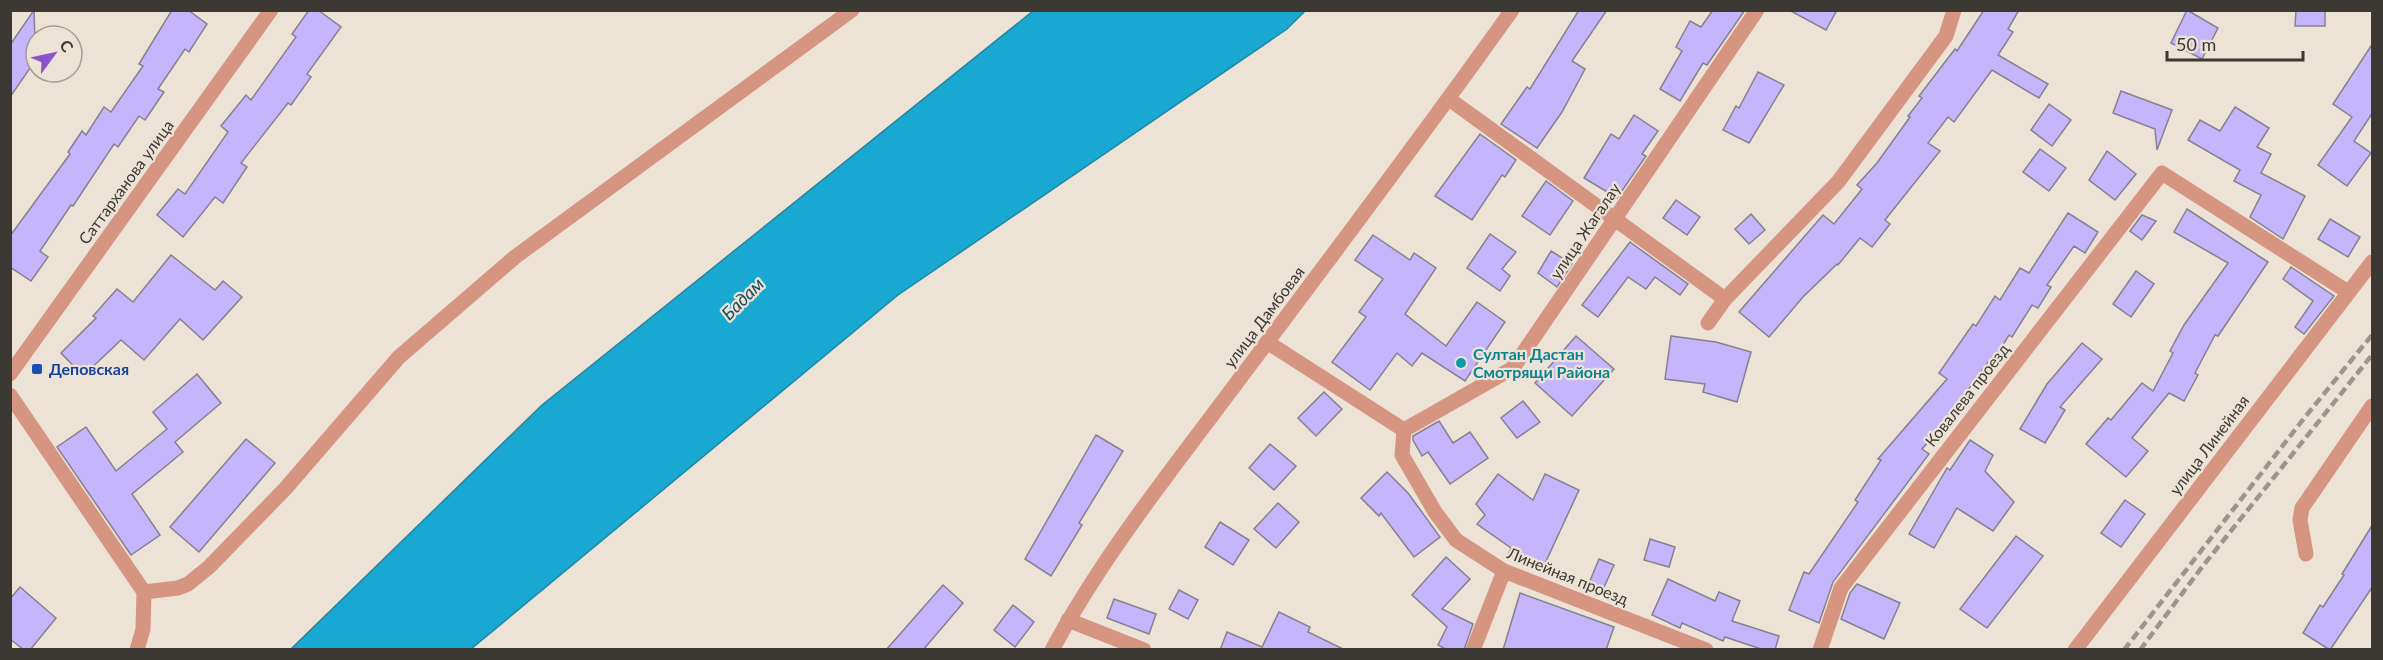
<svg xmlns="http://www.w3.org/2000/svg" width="2383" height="660" viewBox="0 0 2383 660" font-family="Lato,sans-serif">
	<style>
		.water { fill: #18a8d2; stroke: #2386a2; stroke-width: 1.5 }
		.building { fill: #c4b5fc; stroke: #85828f; stroke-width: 1.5 }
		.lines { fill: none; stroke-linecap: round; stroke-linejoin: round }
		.minor { stroke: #d59581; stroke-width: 15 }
		.tertiary { stroke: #d59581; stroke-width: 15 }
		.rail { stroke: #9c958c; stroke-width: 4.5; stroke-dasharray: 9 4.5; stroke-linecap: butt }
		.culture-dot { fill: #0f9aa8; stroke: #ece2d6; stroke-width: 2 }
		.transit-dot { fill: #1a4fb4; stroke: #ece2d6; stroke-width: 2 }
		.labels { text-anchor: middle; stroke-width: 4.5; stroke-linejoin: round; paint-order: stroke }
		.street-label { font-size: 16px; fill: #3c3833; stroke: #ece2d6 }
		.culture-label { font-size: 16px; font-weight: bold; fill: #0d838f; stroke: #ece2d6; text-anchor: start }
		.transit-label { font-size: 16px; font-weight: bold; fill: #164399; stroke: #ece2d6; text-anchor: start }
		.water-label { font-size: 18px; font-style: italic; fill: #154a5c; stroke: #ece2d6 }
	</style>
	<rect width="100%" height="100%" fill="#ece2d6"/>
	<path class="water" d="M1033,11H1305L1287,29L898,295L471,649H291L542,405Z"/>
	<g class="building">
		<path d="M34,10L36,73L30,68L10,97V45Z"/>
		<path d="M172,10H188L207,24L189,52L185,49L158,89L164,92L145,120L139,116L118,147L114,144L73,206L71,205L40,251L48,257L31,281L10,267V236L70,154L68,152L82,131L86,135L104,107L111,112L143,66L139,64Z"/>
		<path d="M309,10H318L341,27L307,74L311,77L291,105L288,103L241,163L247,167L223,203L215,197L183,237L157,215L178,189L185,194L228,132L221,126L246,95L251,100L296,37L292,34Z"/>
		<path d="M1579,10H1607L1572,61L1585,69L1562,112L1537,148L1501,124L1527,87L1530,89Z"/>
		<path d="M1713,10H1745L1707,65L1703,63L1680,101L1660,89L1682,51L1676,47L1690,21L1701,27Z"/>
		<path d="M1789,10H1837L1826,30Z"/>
		<path d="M1984,10H2019L2008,29L2013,32L1998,55L2048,84L2039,98L1992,70L1954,122L1948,117L1928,143L1940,151L1885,220L1890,224L1872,247L1860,238L1838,265L1837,264L1803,297L1769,337L1739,312L1823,215L1834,224L1862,189L1857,185L1877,163L1910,117L1908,116L1922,98L1919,96L1955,49L1957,51Z"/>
		<path d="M2187,10L2218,28L2202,59L2171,43Z"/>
		<path d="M2296,10H2325V26H2295Z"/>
		<path d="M2373,43V112L2354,141L2371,153L2347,186L2318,165L2352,117L2333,104Z"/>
		<path d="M1758,72L1784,85L1749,143L1723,130L1736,106L1739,108Z"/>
		<path d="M2121,91L2172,110L2157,150L2155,129L2113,113Z"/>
		<path d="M2049,104L2071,120L2052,146L2031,130Z"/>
		<path d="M2235,107L2269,128L2257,147L2271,154L2261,173L2305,196L2283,239L2250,217L2261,195L2234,181L2240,170L2188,140L2200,120L2220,131Z"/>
		<path d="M1634,115L1658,131L1642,154L1646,156L1617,198L1584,178L1611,134L1619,139Z"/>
		<path d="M1480,134L1516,160L1505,177L1502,175L1472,220L1435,196Z"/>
		<path d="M2040,149L2066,168L2049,191L2023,172Z"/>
		<path d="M2107,151L2136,174L2115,200L2089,180Z"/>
		<path d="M1546,181L1573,201L1550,235L1522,216Z"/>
		<path d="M1676,200L1700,217L1687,235L1663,218Z"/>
		<path d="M2187,209L2268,262L2218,336L2215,335L2195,373L2198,375L2184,401L2169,393L2132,438L2148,451L2126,477L2086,444L2108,418L2111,420L2142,383L2153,391L2173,353L2170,351L2184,325L2228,263L2174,232Z"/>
		<path d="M2068,213L2098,232L2085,253L2074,246L2047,285L2051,287L2038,308L2032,305L2012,337L2009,335L1991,364L1988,362L1960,401L1963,403L1922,449L1929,454L1833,582L1819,623L1789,610L1804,572L1809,574L1858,502L1855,500L1881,460L1878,459L1947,379L1939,373L1973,324L1976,326L1995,296L2000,300L2020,268L2029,273Z"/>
		<path d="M1751,214L1765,230L1749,244L1735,229Z"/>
		<path d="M2142,215L2156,221L2142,240L2130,231Z"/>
		<path d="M2330,219L2360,237L2348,257L2318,239Z"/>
		<path d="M1490,234L1516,252L1502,269L1510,276L1500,291L1467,268Z"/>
		<path d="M1373,235L1410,260L1414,253L1436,268L1405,314L1446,346L1477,302L1505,322L1465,381L1422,353L1412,366L1397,353L1370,390L1332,362L1366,317L1359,312L1383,279L1355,260Z"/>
		<path d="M1630,242L1688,284L1680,295L1655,277L1646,289L1628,277L1598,317L1582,305Z"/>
		<path d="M1551,251L1572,264L1557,287L1538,273Z"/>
		<path d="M171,255L215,290L223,281L242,297L203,340L180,319L144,360L121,340L83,376L61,353L96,318L93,316L117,289L133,302Z"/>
		<path d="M2291,267L2334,296L2304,334L2295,327L2313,301L2283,279Z"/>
		<path d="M2136,271L2154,284L2131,317L2113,304Z"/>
		<path d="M1576,336L1614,369L1572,416L1535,383Z"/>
		<path d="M1671,336L1716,342L1751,352L1737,402L1703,392L1705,384L1665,379Z"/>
		<path d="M2082,343L2102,359L2060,407L2065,410L2045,443L2020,429L2047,384Z"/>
		<path d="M197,374L221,403L175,442L183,452L132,494L160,535L131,555L57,447L86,427L116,471L167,429L153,412Z"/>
		<path d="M1324,392L1342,409L1316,436L1298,418Z"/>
		<path d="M1523,401L1540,422L1517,438L1501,418Z"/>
		<path d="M1439,421L1453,443L1470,432L1488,458L1450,484L1428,452L1422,456L1413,440V436Z"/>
		<path d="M1096,435L1123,451L1079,523L1082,525L1051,576L1025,559Z"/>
		<path d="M246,439L275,463L199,552L170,527Z"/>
		<path d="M1970,440L1993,455L1985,471L2014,502L1993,531L1957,508L1934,548L1909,534L1947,468L1950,470Z"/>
		<path d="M1270,444L1296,466L1274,490L1249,468Z"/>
		<path d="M1387,472L1408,493L1440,537L1414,557L1381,513L1379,516L1361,498Z"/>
		<path d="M1498,474L1533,500L1545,474L1579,490L1542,570L1508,555L1511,548L1477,524L1485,515L1476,504Z"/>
		<path d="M2125,500L2145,514L2121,547L2101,533Z"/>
		<path d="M1278,503L1299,522L1276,548L1254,529Z"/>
		<path d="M1220,522L1249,540L1233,565L1205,547Z"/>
		<path d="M2373,524V586L2330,650L2303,633L2320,605L2323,607L2344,575L2342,574Z"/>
		<path d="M2016,536L2043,556L1987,628L1960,609Z"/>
		<path d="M1650,539L1675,547L1669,567L1644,560Z"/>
		<path d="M1446,557L1470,579L1442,609L1473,624L1464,650H1447L1438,645L1447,627L1412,595Z"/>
		<path d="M1599,559L1614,565L1601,594L1587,588Z"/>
		<path d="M1668,579L1715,601L1719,592L1740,601L1732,621L1779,636L1775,650H1764L1725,637L1723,641L1682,623L1680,628L1652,615Z"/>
		<path d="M1857,584L1900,603L1884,639L1841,619L1850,593Z"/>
		<path d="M943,585L963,603L923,650H886Z"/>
		<path d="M20,587L56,618L30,650H24L10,639V599Z"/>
		<path d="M1179,590L1198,600L1188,619L1169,609Z"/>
		<path d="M1520,593L1614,627L1606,650H1503Z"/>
		<path d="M1114,599L1156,614L1149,634L1107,618Z"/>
		<path d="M1013,605L1034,622L1015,647L994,630Z"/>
		<path d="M1279,612L1310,627L1308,632L1345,650H1220L1227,632L1262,647Z"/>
	</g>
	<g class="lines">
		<g class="minor">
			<path d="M1449,99L1725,299"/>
			<path d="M1708,323L1725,299L1838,182L1946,36L1954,10"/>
			<path d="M1267,342L1404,430L1402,455L1435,512L1456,540L1504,571L1706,650"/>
			<path d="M10,395L144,592L143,629L137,650"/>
			<path d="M1404,430L1513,368L1757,10"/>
			<path d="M2306,554L2300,520L2302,508L2372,406"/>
			<path d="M144,592L178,588L188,584L209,567L285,489L399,357L515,257L852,10"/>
			<path d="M1068,620L1144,650"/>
			<path d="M1473,650L1504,571"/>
			<path d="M1820,650L1841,588L2162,173L2348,292"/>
			<path d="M2075,650L2372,262"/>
		</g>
		<g class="tertiary">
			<path d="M10,374L271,10"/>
			<path d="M1052,650C1103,555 1171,471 1235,385C1328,261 1422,137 1512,10"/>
		</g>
		<g class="rail">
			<path d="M2124,650L2305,417L2372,335"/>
			<path d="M2140,650L2202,567L2372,355"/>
		</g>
	</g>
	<circle class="culture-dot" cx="1461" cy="363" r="6"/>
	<rect class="transit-dot" x="31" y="363" width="12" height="12" rx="3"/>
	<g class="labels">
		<g class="street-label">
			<text transform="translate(126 182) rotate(-54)" y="6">Саттарханова улица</text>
			<text transform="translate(1585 231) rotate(-56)" y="6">улица Жагалау</text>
			<text transform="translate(1264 317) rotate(-53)" y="6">улица Дамбовая</text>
			<text transform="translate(1967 395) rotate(-52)" y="6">Ковалева проезд</text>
			<text transform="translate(2209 445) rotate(-53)" y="6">улица Линейная</text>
			<text transform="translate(1568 576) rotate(22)" y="6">Линейная проезд</text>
		</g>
		<g class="culture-label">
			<text x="1473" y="360">Султан Дастан<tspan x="1473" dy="18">Смотрящи Района</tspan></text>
		</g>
		<g class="transit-label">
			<text x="49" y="375">Деповская</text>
		</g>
		<g class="water-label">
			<text transform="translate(743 299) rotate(-45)" y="6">Бадам</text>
		</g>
	</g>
	<rect width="2383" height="660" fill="none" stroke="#3c3833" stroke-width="24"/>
	<g transform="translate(54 54) rotate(57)"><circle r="28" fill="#ece2d6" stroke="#a69e95" stroke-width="1.5"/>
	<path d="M0-4.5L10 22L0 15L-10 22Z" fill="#8954cc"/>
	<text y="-9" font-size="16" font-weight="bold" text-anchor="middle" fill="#3c3833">С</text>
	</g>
	<path d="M2167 51v9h136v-9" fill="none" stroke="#3c3833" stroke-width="3"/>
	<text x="2176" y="51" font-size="18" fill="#3c3833" stroke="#ece2d6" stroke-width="4.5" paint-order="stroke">50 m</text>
</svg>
